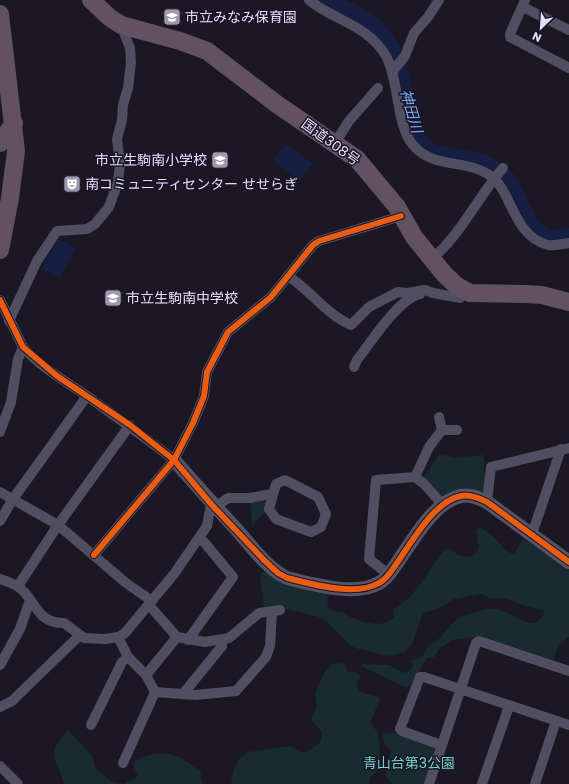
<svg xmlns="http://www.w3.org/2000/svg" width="569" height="784" viewBox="0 0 569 784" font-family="Poppins,'Noto Sans JP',sans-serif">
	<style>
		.green { fill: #182b2f }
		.water { fill: #161f42 }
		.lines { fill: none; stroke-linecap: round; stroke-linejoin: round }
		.river { stroke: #161f42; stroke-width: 16 }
		.street { stroke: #524e62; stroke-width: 10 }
		.secondary { stroke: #565368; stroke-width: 14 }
		.highway { stroke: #615161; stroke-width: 18 }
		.cycleway-casing { stroke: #1a1427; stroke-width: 8 }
		.cycleway { stroke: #e95d12; stroke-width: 6 }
		.labels { text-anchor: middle; stroke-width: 3; stroke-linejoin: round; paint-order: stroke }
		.poi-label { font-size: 14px; fill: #e6dffb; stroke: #1a1427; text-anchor: start }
		.street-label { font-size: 14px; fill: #e6dffb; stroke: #1a1427 }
		.park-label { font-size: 14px; fill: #74d2c8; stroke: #1a1427 }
		.water-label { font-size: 15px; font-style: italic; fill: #7ba8ed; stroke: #1a1427 }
	</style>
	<rect width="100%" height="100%" fill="#1b1823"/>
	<g class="green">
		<path d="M444,455L453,458L484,455L485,489L479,492L458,490L443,496L437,493L423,478L438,456Z"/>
		<path d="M250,502H266L267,510L252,526Z"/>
		<path d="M480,527L494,537L506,551L514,554L523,539L536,546L569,570V637L566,638L563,644H559L554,659L551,660L481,636L452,640L439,649L434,657L427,658L410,686L405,687L361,666L363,664L389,665L404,673L408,672L413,666L411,661L423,656L429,645C442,641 448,625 459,618C464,615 483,610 489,609C507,607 518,624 536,623L543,616L544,611L522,605L506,598H491L481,594L454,599L438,609L423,613L412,644L405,652L388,656L355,648L349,644L323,618L271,605L264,609L260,573L265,571L277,579L327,591L328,609C333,611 338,611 343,612C345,613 348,616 351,617C364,623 383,629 394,617L393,610C417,596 428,570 445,549L449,548L458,555L471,557C482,550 478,543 476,531Z"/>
		<path d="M345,663L347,671L357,673L361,677L357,682L358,691L380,698L371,722L378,734L381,768L370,777L369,784H233L231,778L238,760L248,752L291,746L301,752H306L316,746L321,741L322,732L311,720L317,707L315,692L325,672L332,664Z"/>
		<path d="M68,730L92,756L95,768L112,782L124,784L138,776L132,763C144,754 162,751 176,756C184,758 193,767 200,771L203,784H64C56,755 44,756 68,730Z"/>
		<path d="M395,733L434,746L436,750L424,784H393L385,775L391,751L385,745L382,734Z"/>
	</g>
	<g class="water">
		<path d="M286,144L313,164L300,181L273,161Z"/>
		<path d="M59,239L76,248L59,278L42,268Z"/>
	</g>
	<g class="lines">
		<path class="river" d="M325,0C338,6 354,11 366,19C392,37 401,69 406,98C409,113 412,132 422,144C435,159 464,156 482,162C489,164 497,170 503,175C521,189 524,238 554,238C559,238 564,236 569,236"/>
		<g class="street">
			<path d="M309,0C335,21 368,25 386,56C399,79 396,126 413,145C434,170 467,158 492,177C499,182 502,189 506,196C516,216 524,239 548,245C554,246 563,244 569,243"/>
			<path d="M525,0L510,34V37L569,68"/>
			<path d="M523,7L569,30"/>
			<path d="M392,72L405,56L414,33L428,17L439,0"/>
			<path d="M335,143L349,121L378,88"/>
			<path d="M433,258C461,234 478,197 503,168"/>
			<path d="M288,276C310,290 326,314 351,325L369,307L398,292L407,293L425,290L433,293L460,298L463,289"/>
			<path d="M0,300L23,347C40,367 65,381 87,396C116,417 145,437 174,460"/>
			<path d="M9,321L37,261L57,231L87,229L95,224L109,207L118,182L120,164L117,139L122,120L123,105L128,88L131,62L130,48L121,25"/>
			<path d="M354,367L357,360C371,342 398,299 420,294"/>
			<path d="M442,430H457"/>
			<path d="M0,432L11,402L18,359L23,347"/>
			<path d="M415,477L429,447L442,430L439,417"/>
			<path d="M285,480L318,497L326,514L321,527L311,532L276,519L269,509L276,484Z"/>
			<path d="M0,492L58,525L126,583L152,601"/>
			<path d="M487,502L491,467L569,448"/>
			<path d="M215,507L228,498H250L272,494"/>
			<path d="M0,521L13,499L87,396"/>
			<path d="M532,534L561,449"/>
			<path d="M94,555L174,460L193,423L204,396L207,372L228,332L271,297L313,245L319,241L401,216"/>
			<path d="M389,575L369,559L376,480L415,477L424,484L442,504"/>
			<path d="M0,579C6,581 12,583 17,586C36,597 35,624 64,623L84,638L105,639L118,637L125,633L174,574L207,526L211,504"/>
			<path d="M18,586L58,525L130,425"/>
			<path d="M149,605L177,637L205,642L229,638L259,613L280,610"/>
			<path d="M118,637L128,657L146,675L155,692L196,695L236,691L266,657L270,646L272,612"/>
			<path d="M188,640L233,577L204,542"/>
			<path d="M0,665L20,629L30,600"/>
			<path d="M146,675L177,637"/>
			<path d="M183,694L222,646V640"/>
			<path d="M0,707L12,701L80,635"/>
			<path d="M91,725L122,662L128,657"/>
			<path d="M441,745L402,731L400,729L420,677H424L569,725"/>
			<path d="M123,763L155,692"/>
			<path d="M0,766L18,784"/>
			<path d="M429,784L476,643L479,641L569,671"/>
			<path d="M482,784L509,706"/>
			<path d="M535,784L556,721"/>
		</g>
		<path class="secondary" d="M174,460C194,483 215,506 236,529C251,545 266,568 287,578C312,584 355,597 379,583C387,579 392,570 397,563C412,542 434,501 461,496C470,494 479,498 487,502L569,562"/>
		<g class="highway">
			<path d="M91,0L109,17L121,25L180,41L207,51L278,105L357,159L397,207L414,237L445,275L457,286L470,293L526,294L542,295L569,302"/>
			<path d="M0,14L16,151L10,198L0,250"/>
			<path d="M0,143L14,123"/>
		</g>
		<defs>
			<g id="cycleway">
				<path d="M0,300L23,347L57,376L130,425L174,460L211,504L265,561L278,573L287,578C312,584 355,597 379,583C387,579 392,570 397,563C412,542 434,501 461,496C470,494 479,498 487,502L569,562"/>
				<path d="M94,555L174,460L193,423L204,396L207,372L228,332L271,297L313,245L319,241L401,216"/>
			</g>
		</defs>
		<use href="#cycleway" class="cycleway-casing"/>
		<use href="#cycleway" class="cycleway"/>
	</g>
	<defs>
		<symbol id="school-square" viewBox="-11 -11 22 22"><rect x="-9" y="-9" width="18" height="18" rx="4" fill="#9f99af" stroke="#1a1427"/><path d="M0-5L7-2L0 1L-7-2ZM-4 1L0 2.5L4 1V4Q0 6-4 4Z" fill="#fff"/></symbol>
		<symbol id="theatre-square" viewBox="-11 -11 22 22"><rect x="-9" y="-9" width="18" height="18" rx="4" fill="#9f99af" stroke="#1a1427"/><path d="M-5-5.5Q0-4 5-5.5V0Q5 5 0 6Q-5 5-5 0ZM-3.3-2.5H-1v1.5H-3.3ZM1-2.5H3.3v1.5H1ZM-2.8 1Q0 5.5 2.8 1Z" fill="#fff"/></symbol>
	</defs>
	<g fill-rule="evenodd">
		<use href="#school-square" x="162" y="7" width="20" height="20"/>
		<use href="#school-square" x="210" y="150" width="20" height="20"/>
		<use href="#theatre-square" x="62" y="174" width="20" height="20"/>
		<use href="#school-square" x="103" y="288" width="20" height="20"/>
	</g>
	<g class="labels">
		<g class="poi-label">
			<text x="185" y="22">市立みなみ保育園</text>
			<text x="207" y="165" text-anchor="end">市立生駒南小学校</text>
			<text x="85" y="189">南コミュニティセンター せせらぎ</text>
			<text x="126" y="303">市立生駒南中学校</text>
		</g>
		<g class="street-label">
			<text transform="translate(331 142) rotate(36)" y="5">国道308号</text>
		</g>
		<g class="park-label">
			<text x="409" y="768">青山台第3公園</text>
		</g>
		<g class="water-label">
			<text transform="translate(411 111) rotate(74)" y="5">神田川</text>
		</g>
	</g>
	<g transform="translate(541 28) rotate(205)" stroke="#1a1427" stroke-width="3" paint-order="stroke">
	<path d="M0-3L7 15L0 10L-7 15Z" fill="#e6dffb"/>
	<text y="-6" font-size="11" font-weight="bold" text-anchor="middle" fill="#e6dffb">N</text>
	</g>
</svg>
